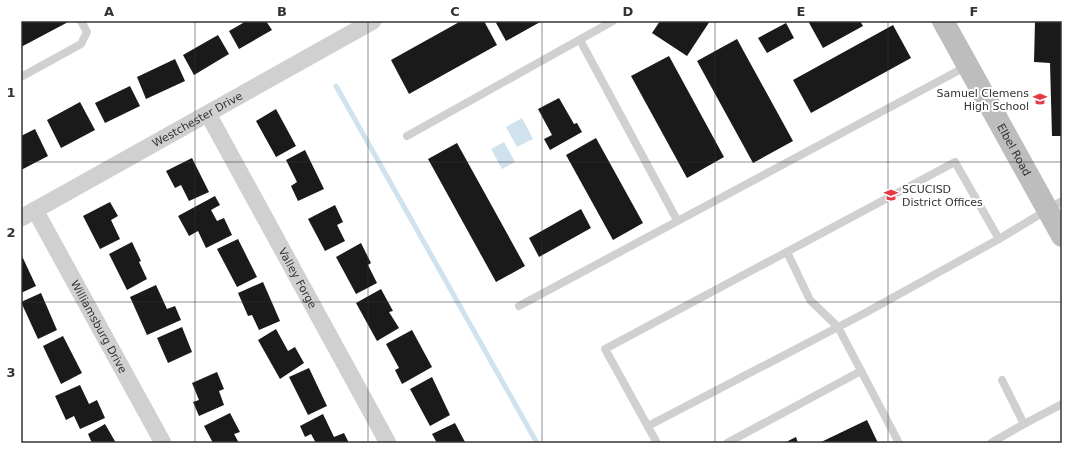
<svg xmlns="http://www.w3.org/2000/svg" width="1083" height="464" viewBox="0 0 1083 464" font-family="'DejaVu Sans',sans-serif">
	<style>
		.water { fill: #cfe2ee }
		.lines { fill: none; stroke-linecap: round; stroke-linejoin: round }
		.stream { stroke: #cfe2ee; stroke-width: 5 }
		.building { fill: #1a1a1a }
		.lane { stroke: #d0d0d0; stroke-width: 8 }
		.street { stroke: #d0d0d0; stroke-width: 17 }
		.secondary { stroke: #bdbdbd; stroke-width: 22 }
		.grid { fill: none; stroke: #333; stroke-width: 1; stroke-opacity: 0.55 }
		.labels { text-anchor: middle; stroke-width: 4; stroke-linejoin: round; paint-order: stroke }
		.poi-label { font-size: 11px; fill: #333; stroke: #fff; text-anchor: end }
		.street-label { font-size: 11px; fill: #333; stroke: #fff }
		.neatline { fill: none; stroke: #333; stroke-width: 1.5 }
		.grid-label { font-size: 13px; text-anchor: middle; font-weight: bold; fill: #333 }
	</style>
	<rect width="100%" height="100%" fill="#fff"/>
	<g class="water">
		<path d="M522,118L533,139L517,147L506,127Z"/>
		<path d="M504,142L515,162L502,169L491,149Z"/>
	</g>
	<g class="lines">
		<path class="stream" d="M336,86L537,443"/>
	</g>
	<g class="building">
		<path d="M21,21H70L21,47Z"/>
		<path d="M242,21H266L272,30L239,49L229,31L243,23Z"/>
		<path d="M461,21H484L497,45L409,94L391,60Z"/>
		<path d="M495,21H542L506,41Z"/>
		<path d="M660,21H710L687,56L652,33Z"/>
		<path d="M808,21H860L863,26L823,48Z"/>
		<path d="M1035,21H1062V136H1052L1050,63L1034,62Z"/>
		<path d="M786,23L794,38L767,53L758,38Z"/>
		<path d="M893,25L911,58L811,113L793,80Z"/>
		<path d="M218,35L229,54L194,75L183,55Z"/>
		<path d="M737,39L793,141L753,163L697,61Z"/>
		<path d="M669,56L724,157L687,178L631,76Z"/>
		<path d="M175,59L185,81L146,99L137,77Z"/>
		<path d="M130,86L140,106L105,123L95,103Z"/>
		<path d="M559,98L574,124L577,123L582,132L550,150L544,139L552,135L538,109Z"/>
		<path d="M80,102L95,130L61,148L47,120Z"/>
		<path d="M276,109L296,146L276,157L256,121Z"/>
		<path d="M35,129L48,156L21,170V136Z"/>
		<path d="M596,138L643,223L613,240L566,155Z"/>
		<path d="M457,143L525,266L496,282L428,159Z"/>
		<path d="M305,150L324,189L298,201L291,186L297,182L286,160Z"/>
		<path d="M192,158L209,192L189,201L181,185L175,188L166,171Z"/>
		<path d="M215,196L220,205L211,210L217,221L224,218L232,235L206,248L198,231L189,236L178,216Z"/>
		<path d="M110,202L118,216L111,220L120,239L100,249L83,216Z"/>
		<path d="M335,205L343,222L337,225L345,241L325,251L308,219Z"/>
		<path d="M581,209L591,228L539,257L529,238Z"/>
		<path d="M238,239L257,277L237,287L217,249Z"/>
		<path d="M132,242L141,261L139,262L147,279L127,290L109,254Z"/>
		<path d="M361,243L371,263L368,265L377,283L356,294L336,257Z"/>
		<path d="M21,254L36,286L21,293Z"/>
		<path d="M263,282L280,321L259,330L252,315L248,316L238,293Z"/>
		<path d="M156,285L167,309L175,306L181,320L147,335L130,297Z"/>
		<path d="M381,289L393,311L389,312L399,328L377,341L356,303Z"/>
		<path d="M41,293L57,330L38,339L21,302Z"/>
		<path d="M182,327L192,352L168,363L157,338Z"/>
		<path d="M276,329L288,351L295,347L304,363L280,379L258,340Z"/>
		<path d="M412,330L432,367L402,384L395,370L399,368L386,344Z"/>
		<path d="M63,336L82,373L61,384L43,346Z"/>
		<path d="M309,368L327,406L308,415L289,377Z"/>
		<path d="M217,372L224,389L219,391L224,405L199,416L193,402L199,400L192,383Z"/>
		<path d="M432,377L450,415L430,426L410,389Z"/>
		<path d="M80,385L89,404L97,400L105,418L80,429L74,416L66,420L55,396Z"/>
		<path d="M230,413L240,432L234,434L239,443H213L204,426Z"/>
		<path d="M323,414L334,437L344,433L349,443H316L311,434L305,437L300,426Z"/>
		<path d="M867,420L878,443H819Z"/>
		<path d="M455,423L465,442L462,443H437L432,434Z"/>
		<path d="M105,424L116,443H92L88,434Z"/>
		<path d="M796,437L798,443H784Z"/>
	</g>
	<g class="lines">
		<g class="lane">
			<path d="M580,40L677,220"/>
			<path d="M21,77L81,44L87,32L81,21"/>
			<path d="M407,136L613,21"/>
			<path d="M787,252L810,300L838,327L899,443"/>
			<path d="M519,306L967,66"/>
			<path d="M1002,380L1024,424"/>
			<path d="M648,426L865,313L999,239"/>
			<path d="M657,443L605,349L955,162L999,239L1062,201"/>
			<path d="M727,443L861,371"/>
			<path d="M991,443L1024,424L1062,404"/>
		</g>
		<g class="street">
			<path id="s1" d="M208,114L388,443"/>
			<path id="s2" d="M35,210L163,443"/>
			<path id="s3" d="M21,218L373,21"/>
		</g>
		<path class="secondary" id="s4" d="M943,21L1062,236"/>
	</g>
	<path class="grid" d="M195,21V443M368,21V443M542,21V443M715,21V443M888,21V443M21,162H1062M21,302H1062"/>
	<defs>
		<symbol id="school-bare" viewBox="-9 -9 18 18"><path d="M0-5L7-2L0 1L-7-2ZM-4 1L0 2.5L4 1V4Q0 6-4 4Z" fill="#e63946" stroke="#fff" stroke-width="2.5" paint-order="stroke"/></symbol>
	</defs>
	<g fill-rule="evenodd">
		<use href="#school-bare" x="1030" y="89" width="20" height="20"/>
		<use href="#school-bare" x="881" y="185" width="20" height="20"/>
	</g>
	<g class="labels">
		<g class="poi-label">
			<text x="1029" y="97">Samuel Clemens<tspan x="1029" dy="13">High School</tspan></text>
			<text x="902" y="193" text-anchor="start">SCUCISD<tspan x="902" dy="13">District Offices</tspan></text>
		</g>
		<g class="street-label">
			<text dy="4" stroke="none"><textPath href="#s3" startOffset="202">Westchester Drive</textPath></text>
			<text dy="4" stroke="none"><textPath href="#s4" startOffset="147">Elbel Road</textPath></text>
			<text dy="4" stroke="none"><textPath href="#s1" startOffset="187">Valley Forge</textPath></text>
			<text dy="4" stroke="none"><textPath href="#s2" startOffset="133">Williamsburg Drive</textPath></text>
		</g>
	</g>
	<rect width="1083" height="464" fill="none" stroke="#ffffff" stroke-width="44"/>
	<rect x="22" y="22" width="1039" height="420" class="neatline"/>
	<g class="grid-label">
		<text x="109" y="16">A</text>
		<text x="282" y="16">B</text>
		<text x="455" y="16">C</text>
		<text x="628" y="16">D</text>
		<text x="801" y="16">E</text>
		<text x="974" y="16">F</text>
		<text x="11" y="97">1</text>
		<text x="11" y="237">2</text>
		<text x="11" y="377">3</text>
	</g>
</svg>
